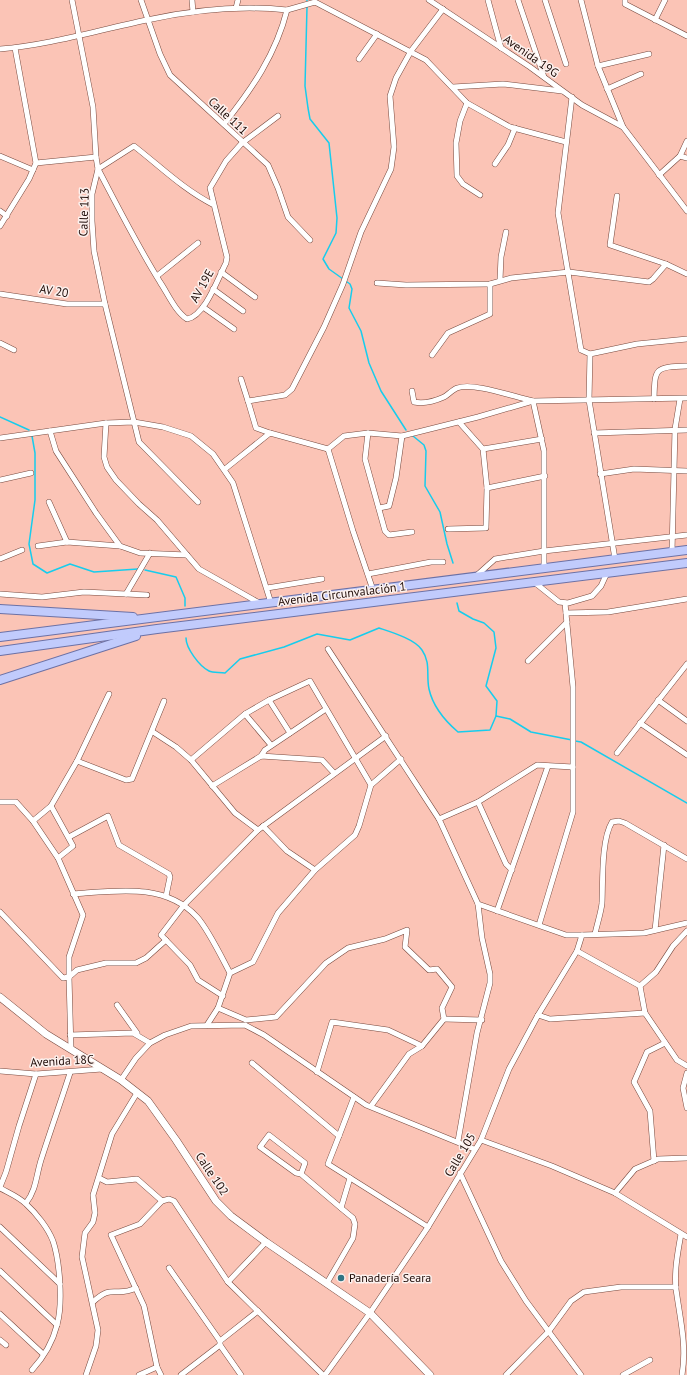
<svg xmlns="http://www.w3.org/2000/svg" width="687" height="1375" viewBox="0 0 687 1375" font-family="'PT Sans',sans-serif">
	<style>
		.lines { fill: none; stroke-linecap: round; stroke-linejoin: round }
		.stream { stroke: #16cded; stroke-width: 1.5 }
		.street-casing { stroke: #77493e; stroke-width: 6 }
		.secondary-casing { stroke: #77493e; stroke-width: 8 }
		.primary-casing { stroke: #6c71a5; stroke-width: 10 }
		.street { stroke: #fff; stroke-width: 5 }
		.secondary { stroke: #fff; stroke-width: 7 }
		.primary { stroke: #c1cbfc; stroke-width: 8 }
		.poi-dot { fill: #307483; stroke: #fcf1ee; stroke-width: 1.5 }
		.labels { text-anchor: middle; stroke-width: 3; stroke-linejoin: round; paint-order: stroke }
		.street-label { font-size: 12px; fill: #1d0a06; stroke: #fcf1ee }
		.poi-label { font-size: 12px; fill: #1d0a06; stroke: #fcf1ee; text-anchor: start }
	</style>
	<rect width="100%" height="100%" fill="#fbc4b6"/>
	<g class="lines">
		<g class="stream">
			<path d="M307,1V0"/>
			<path d="M307,7L305,86L308,108L310,119L329,143L337,218L336,233L323,259L329,269L350,284L352,289L349,308L361,331L369,363L381,391L406,430"/>
			<path d="M0,417L29,430"/>
			<path d="M32,436L35,453V500L29,544L33,564L47,573L70,564L94,572L138,569"/>
			<path d="M413,436L424,445L426,451L425,486L440,512L447,544L453,563"/>
			<path d="M145,570L176,577L185,598V606"/>
			<path d="M457,603L459,611L473,619L484,623L494,632L496,648L486,686L497,701L496,716"/>
			<path d="M186,638C186,648 199,666 209,671C213,673 220,672 225,673L240,659L284,647L317,634L350,640L379,628C391,632 415,639 422,650C431,663 426,675 429,689C433,707 444,720 458,732L490,730L496,716L510,719L531,732L572,740"/>
			<path d="M575,741L581,742L687,803"/>
		</g>
		<defs>
			<g id="street">
				<path d="M72,0L93,107L96,157L98,169L92,194V221L94,251L105,304L139,442L198,502"/>
				<path d="M141,0L160,54L170,75L268,165L278,188L288,217L310,240"/>
				<path d="M192,0L193,12"/>
				<path d="M429,0L530,67L582,105L623,127"/>
				<path d="M488,0L501,48"/>
				<path d="M518,0L544,77"/>
				<path d="M545,0L566,64"/>
				<path d="M581,0L598,66L623,127L687,211"/>
				<path d="M625,0V4L687,36"/>
				<path d="M236,8L238,0"/>
				<path d="M655,20L665,0"/>
				<path d="M0,49C50,45 98,30 147,20C193,10 240,5 287,10"/>
				<path d="M359,59L377,34"/>
				<path d="M598,66L649,54"/>
				<path d="M453,87L503,84L562,91"/>
				<path d="M607,89L641,74"/>
				<path d="M572,97L558,213L581,350L590,354L589,400L615,559"/>
				<path d="M467,103L460,121L456,143L457,176L463,184L480,195"/>
				<path d="M224,124C252,89 276,54 287,10L315,2L426,60L467,103L510,127L566,142"/>
				<path d="M0,156L33,170"/>
				<path d="M680,156L687,158"/>
				<path d="M36,163L96,157"/>
				<path d="M495,164L508,145L515,128"/>
				<path d="M659,175L680,156L687,141"/>
				<path d="M617,196L610,245L666,264"/>
				<path d="M214,205C184,190 161,167 134,146L98,169C118,207 137,245 160,282C168,294 175,311 187,319C205,316 218,278 226,263L227,257L210,188L226,161L242,143L278,116"/>
				<path d="M0,211L7,216"/>
				<path d="M0,226L29,179L36,163L15,48"/>
				<path d="M221,272L255,297"/>
				<path d="M157,276L198,243"/>
				<path d="M500,280L501,257L506,232"/>
				<path d="M377,283L406,285L490,284L511,278L569,272L649,282L653,279L666,264L687,274"/>
				<path d="M213,289L243,311"/>
				<path d="M0,294L67,304H105"/>
				<path d="M203,307L234,329"/>
				<path d="M0,343L14,350"/>
				<path d="M590,354L637,344L687,339"/>
				<path d="M432,355L448,333L490,314V284"/>
				<path d="M241,379L248,401"/>
				<path d="M412,391L414,402C423,404 435,401 444,397C448,395 452,390 457,388C474,382 514,397 533,401L544,451V568"/>
				<path d="M654,399C655,368 654,367 687,366"/>
				<path d="M106,423L104,457L107,467L116,480L139,504L157,520L199,569L261,604"/>
				<path d="M50,431L56,451L96,513L120,546L140,553L187,555"/>
				<path d="M270,433L256,428L248,401L285,395L292,389L324,327L343,284L361,232L391,169L394,147L390,96L396,78L411,51L443,9"/>
				<path d="M368,433L365,459L385,531L389,535L412,532"/>
				<path d="M594,433L687,430"/>
				<path d="M0,438L106,423L134,422L163,427L191,436L213,454L233,483L271,603"/>
				<path d="M328,449L353,531L373,590"/>
				<path d="M483,449L542,439"/>
				<path d="M225,469L270,433L328,449L344,436L368,433L402,436L478,417L533,401L687,398"/>
				<path d="M600,474L634,469L687,471"/>
				<path d="M0,480L31,473"/>
				<path d="M487,488L545,476"/>
				<path d="M49,502L67,542"/>
				<path d="M379,508L389,506L396,478L402,436"/>
				<path d="M448,529L486,528L487,488L483,449L459,422"/>
				<path d="M38,546L67,542L120,546"/>
				<path d="M672,552L675,429L680,399"/>
				<path d="M0,559L22,550"/>
				<path d="M368,574L431,562H443"/>
				<path d="M476,576L495,559L544,551L687,535"/>
				<path d="M534,582L559,602L568,603L592,596L601,586L607,573"/>
				<path d="M267,588L322,579"/>
				<path d="M0,594L42,597L84,592L147,595"/>
				<path d="M126,594L150,553"/>
				<path d="M566,613L608,612L687,599"/>
				<path d="M328,649L439,819L478,904L482,938L490,974V983L477,1033L458,1141"/>
				<path d="M528,661L567,622"/>
				<path d="M269,700L290,733"/>
				<path d="M658,700L687,721"/>
				<path d="M245,714L271,745"/>
				<path d="M640,723L687,755"/>
				<path d="M153,732L176,747L191,760L235,813L258,830"/>
				<path d="M617,753L687,664"/>
				<path d="M261,756L265,750L326,709"/>
				<path d="M191,760L245,714L269,700L310,681L371,785"/>
				<path d="M77,761L126,780L132,779L164,701"/>
				<path d="M212,786L261,756L322,760L334,773"/>
				<path d="M0,802H16L33,821L58,858L83,915L69,957V977"/>
				<path d="M478,802L506,864L512,870"/>
				<path d="M51,806L73,846L58,858"/>
				<path d="M439,819L478,802L537,765L573,767"/>
				<path d="M33,821L51,806L77,761L109,694"/>
				<path d="M263,826L287,851L315,870"/>
				<path d="M69,837L108,816L119,845L169,874L170,877L166,896"/>
				<path d="M73,894C115,891 165,882 197,917C208,929 222,958 230,973L218,1008L207,1025"/>
				<path d="M478,904L566,935H582"/>
				<path d="M497,911L548,766"/>
				<path d="M0,912L63,978L69,977L71,1050"/>
				<path d="M539,925L573,812V687L565,603"/>
				<path d="M655,930L664,845"/>
				<path d="M595,934C597,924 601,913 602,903C603,882 601,840 612,822L619,821L625,823L687,859"/>
				<path d="M577,951L640,986L656,972L673,946L687,931"/>
				<path d="M230,973L253,962L278,913L315,870L355,835L359,826L371,785L401,759"/>
				<path d="M69,977L77,970L106,963H136L146,958L166,940"/>
				<path d="M640,986L645,1013L677,1060L687,1066"/>
				<path d="M223,996L198,980L190,965L161,935L184,905L258,830L386,736"/>
				<path d="M117,1005L137,1033"/>
				<path d="M218,1008L246,1020L276,1017L326,963L348,948L385,939L407,930L405,947L429,970L437,969L452,987L442,1008L444,1019L422,1046L409,1054L371,1106"/>
				<path d="M538,1015L550,1019L645,1013"/>
				<path d="M444,1019L482,1020"/>
				<path d="M70,1035L133,1033L150,1043"/>
				<path d="M252,1063L339,1136L328,1164L428,1227"/>
				<path d="M0,1071L36,1074L102,1069"/>
				<path d="M317,1072L332,1022L388,1030L422,1046"/>
				<path d="M687,1073L683,1088L687,1108"/>
				<path d="M121,1080L136,1058L150,1043L165,1035L191,1026L245,1025L264,1035L366,1105L474,1149"/>
				<path d="M339,1136L354,1097"/>
				<path d="M481,1140L552,1166L615,1193L687,1237"/>
				<path d="M654,1161L650,1111L634,1082L647,1052L665,1043"/>
				<path d="M460,1173L501,1261L526,1301L581,1375"/>
				<path d="M301,1174L305,1163L269,1135L260,1147L296,1173L301,1174L341,1208"/>
				<path d="M99,1178L107,1182L137,1179L162,1201L169,1199L174,1201L228,1282L323,1375"/>
				<path d="M0,1187L6,1172L19,1126L36,1074"/>
				<path d="M0,1188C9,1193 19,1197 26,1204C36,1213 48,1228 53,1241C60,1262 63,1304 57,1325C53,1341 43,1358 32,1370"/>
				<path d="M615,1193L635,1169L658,1159L687,1158"/>
				<path d="M26,1203C37,1189 36,1174 42,1157C51,1129 61,1101 70,1073"/>
				<path d="M0,1227L60,1284"/>
				<path d="M681,1234C678,1251 674,1271 676,1289C680,1319 687,1345 682,1375"/>
				<path d="M169,1268L220,1341V1345L241,1375"/>
				<path d="M0,1271L57,1325"/>
				<path d="M228,1282L266,1242"/>
				<path d="M327,1283L353,1238L355,1224L353,1218L341,1208L350,1178"/>
				<path d="M93,1302C113,1283 115,1298 136,1288"/>
				<path d="M0,1314L43,1354"/>
				<path d="M0,1340L6,1345"/>
				<path d="M220,1341L258,1311"/>
				<path d="M157,1367L144,1306L111,1235L140,1224L162,1201"/>
				<path d="M86,1375L96,1346L98,1330L82,1257L85,1233L93,1222L95,1213L93,1195L112,1134L137,1093"/>
				<path d="M139,1375L157,1367L161,1375"/>
				<path d="M181,1375L220,1345"/>
				<path d="M325,1375L370,1313L428,1227L481,1140L509,1069L538,1015L577,951L582,935L644,933L687,923"/>
				<path d="M506,1375L549,1331L571,1301L584,1292L621,1287H676"/>
				<path d="M623,1375L650,1360"/>
			</g>
			<path id="secondary" d="M0,997L46,1034L121,1080L148,1101L176,1140L216,1201L231,1216L266,1242L370,1313L430,1375"/>
			<g id="primary">
				<path d="M0,609L133,617"/>
				<path d="M0,637L687,550"/>
				<path d="M0,651L157,629L687,563"/>
				<path d="M0,680L136,636"/>
			</g>
		</defs>
		<use href="#street" class="street-casing"/>
		<use href="#secondary" class="secondary-casing"/>
		<use href="#primary" class="primary-casing"/>
		<use href="#street" class="street"/>
		<use href="#secondary" class="secondary"/>
		<use href="#primary" class="primary"/>
	</g>
	<circle class="poi-dot" cx="341" cy="1278" r="4"/>
	<g class="labels">
		<g class="street-label">
			<text transform="translate(531 56) rotate(35)" y="4">Avenida 19G</text>
			<text transform="translate(228 116) rotate(43)" y="4">Calle 111</text>
			<text transform="translate(84 212) rotate(-88)" y="4">Calle 113</text>
			<text transform="translate(202 286) rotate(-61)" y="4">AV 19E</text>
			<text transform="translate(54 291) rotate(9)" y="4">AV 20</text>
			<text transform="translate(342 594) rotate(-7)" y="4">Avenida Circunvalación 1</text>
			<text transform="translate(62 1061) rotate(-3)" y="4">Avenida 18C</text>
			<text transform="translate(460 1155) rotate(-59)" y="4">Calle 105</text>
			<text transform="translate(212 1174) rotate(56)" y="4">Calle 102</text>
		</g>
		<g class="poi-label">
			<text x="349" y="1282">Panadería Seara</text>
		</g>
	</g>
</svg>
